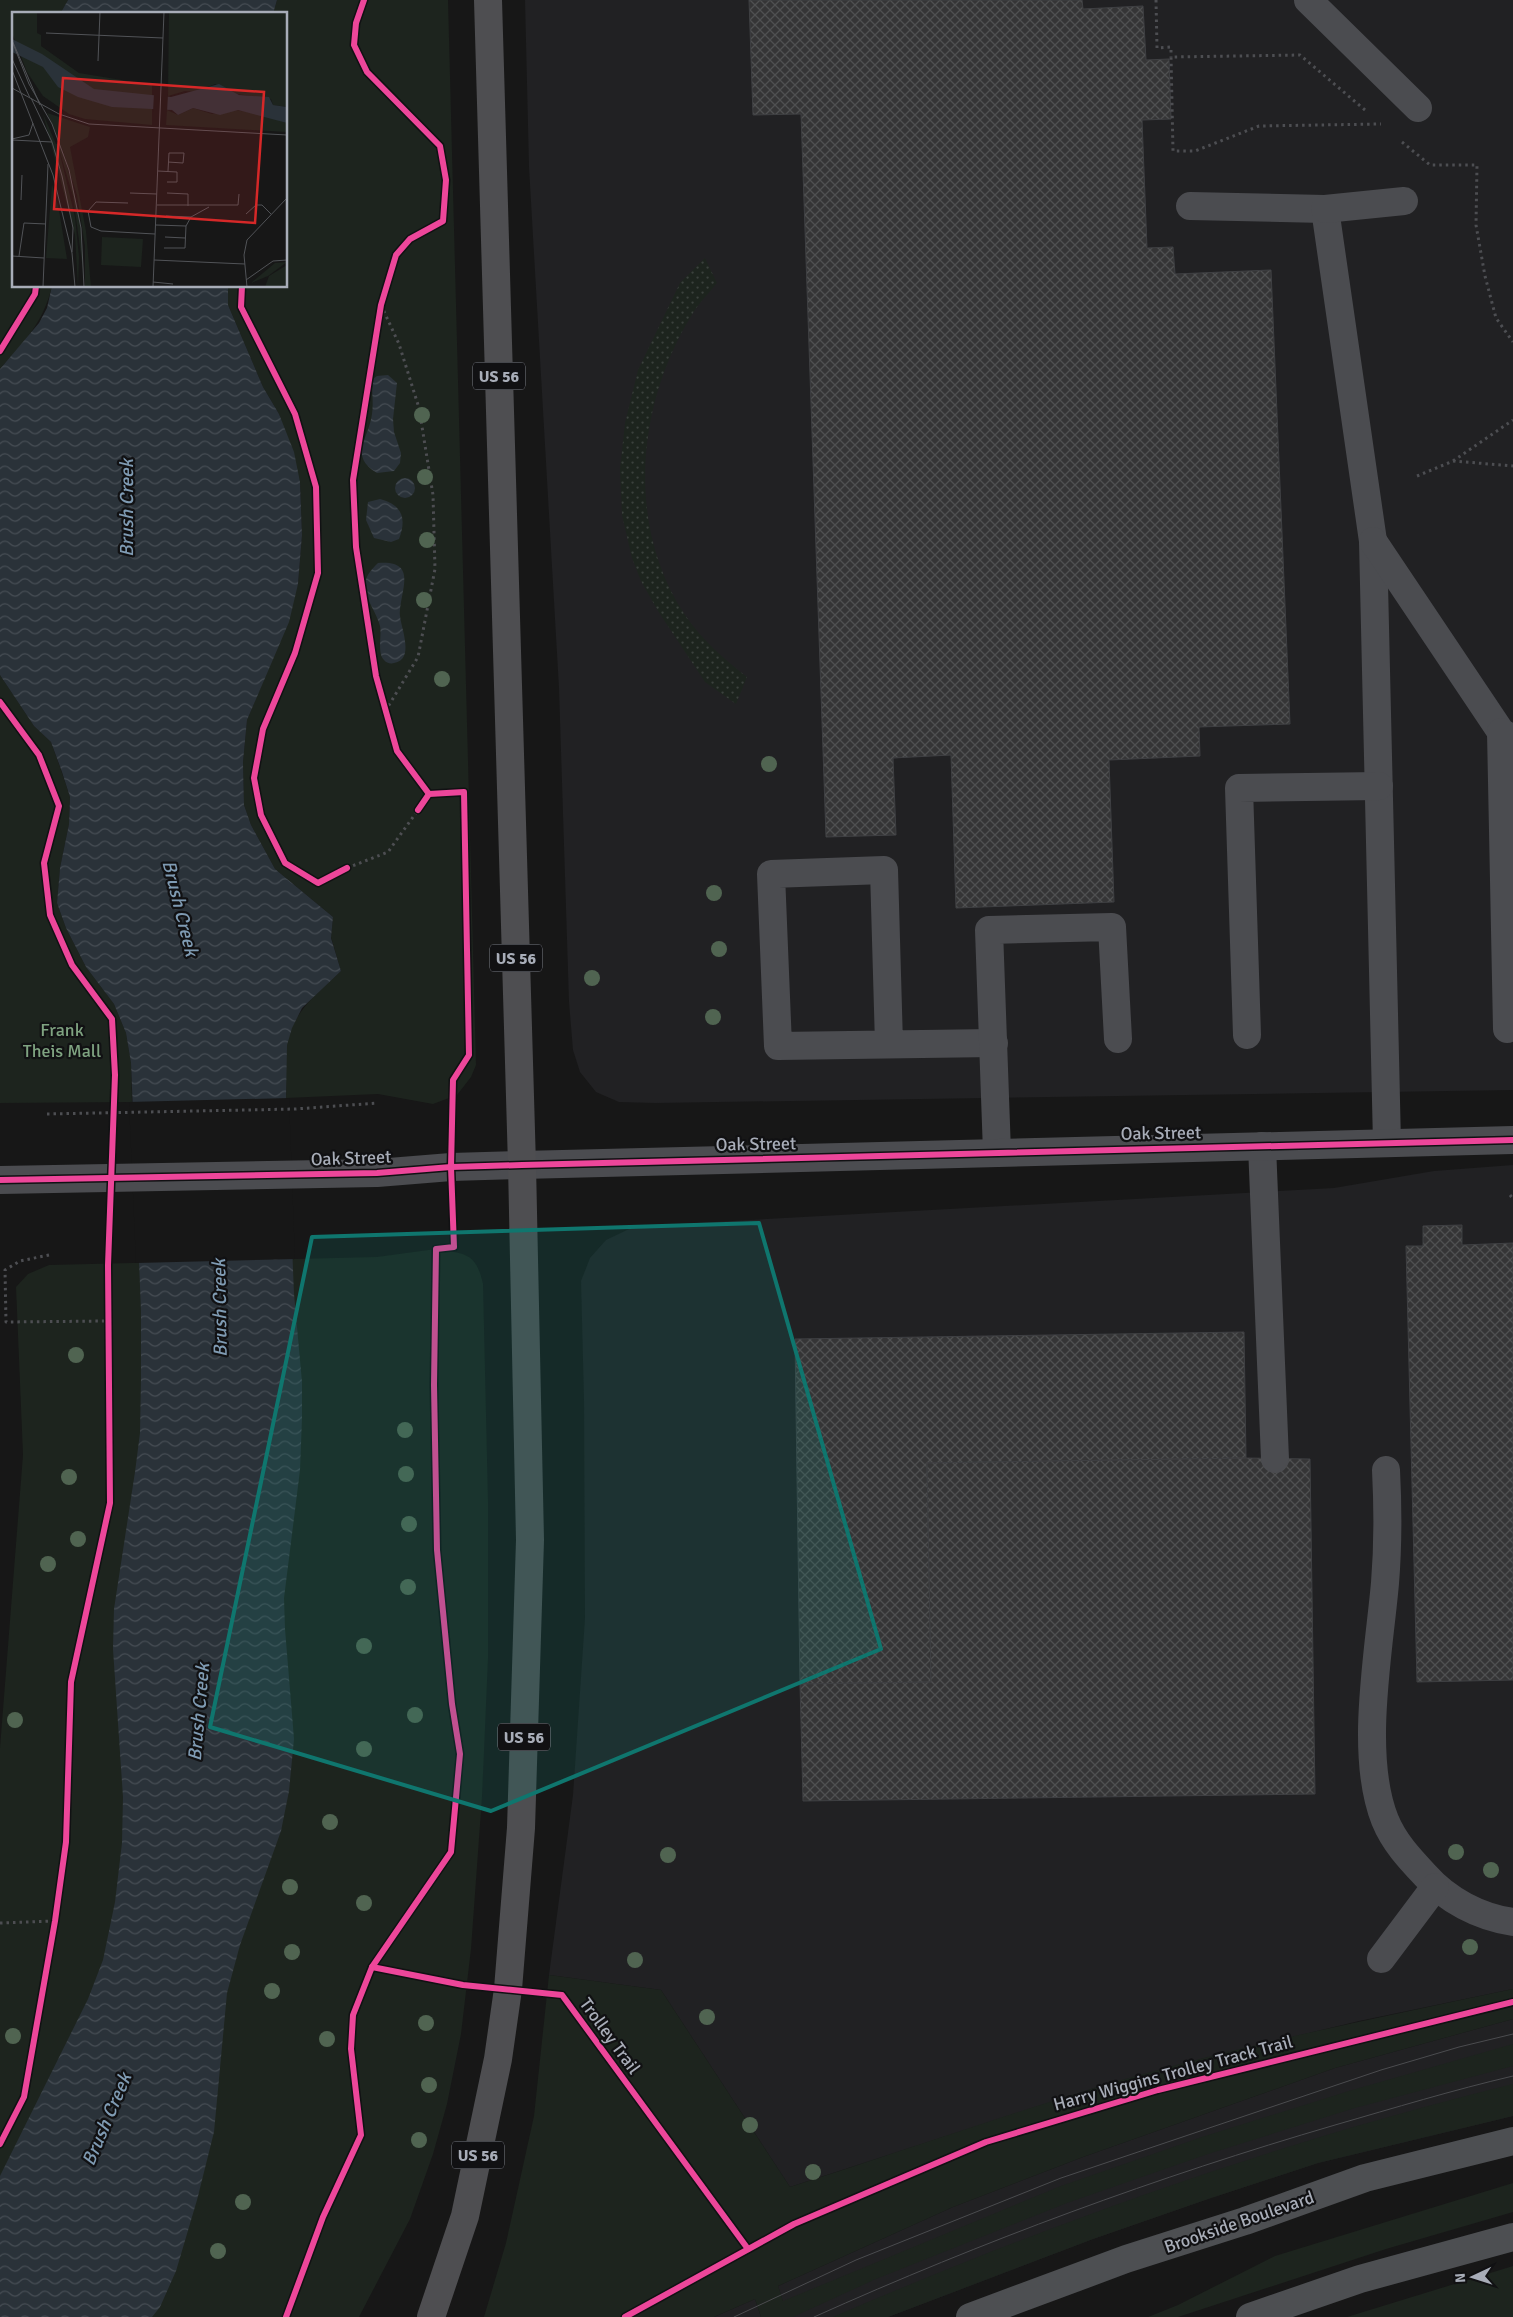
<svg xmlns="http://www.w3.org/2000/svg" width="1513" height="2317" viewBox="0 0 1513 2317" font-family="Signika,sans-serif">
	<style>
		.built { fill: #212123 }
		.green { fill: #1d241e }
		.garden { fill: url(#garden-dots) }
		.water { fill: url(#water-waves) }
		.pier { fill: #171717 }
		.building { fill: url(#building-cross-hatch); stroke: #3f4043 }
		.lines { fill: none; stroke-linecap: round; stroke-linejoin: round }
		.path { stroke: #4d4e52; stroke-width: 3; stroke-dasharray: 2.5 4; stroke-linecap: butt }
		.minor { stroke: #4b4c50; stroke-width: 28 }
		.major { stroke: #4d4f52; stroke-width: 28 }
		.highway { stroke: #4e4e51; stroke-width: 28 }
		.tram { stroke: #4b4c4f; stroke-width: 1 }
		.cycleway-casing { stroke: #111113; stroke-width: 9 }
		.cycleway { stroke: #ed469a; stroke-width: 6 }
		.tree { fill: #506451 }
		.marked { fill: #0f766e; fill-opacity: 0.2; stroke: #0f766e; stroke-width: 4; stroke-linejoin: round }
		.labels { text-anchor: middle; stroke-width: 4.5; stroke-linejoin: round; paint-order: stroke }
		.shield { fill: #111113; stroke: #7b7e86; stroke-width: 1 }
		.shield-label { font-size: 16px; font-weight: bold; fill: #a8adb8 }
		.park-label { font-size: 18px; fill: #7fa381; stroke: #111113 }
		.street-label { font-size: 18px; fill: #a8adb8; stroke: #111113 }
		.water-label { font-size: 19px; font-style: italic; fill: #7f9bb3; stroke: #111113 }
		.inset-road { fill: none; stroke: #515357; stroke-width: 1 }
		.view { fill: #d62828; fill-opacity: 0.15; stroke: #d62828; stroke-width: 2.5 }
		.inset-edge { fill: none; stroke: #a8adb8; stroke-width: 2.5 }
	</style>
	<defs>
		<pattern id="garden-dots" width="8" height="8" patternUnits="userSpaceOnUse" patternTransform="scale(1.25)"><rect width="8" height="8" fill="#1d241e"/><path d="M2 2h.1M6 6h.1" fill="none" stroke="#3b413d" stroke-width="1.8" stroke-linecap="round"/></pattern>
		<pattern id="water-waves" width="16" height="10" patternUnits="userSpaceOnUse" patternTransform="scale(1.25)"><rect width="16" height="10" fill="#2a3239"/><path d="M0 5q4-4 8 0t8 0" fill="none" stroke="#464d54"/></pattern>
		<pattern id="building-cross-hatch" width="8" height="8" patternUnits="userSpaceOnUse" patternTransform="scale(1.25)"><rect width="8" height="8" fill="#353536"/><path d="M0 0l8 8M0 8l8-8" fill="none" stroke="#4f5051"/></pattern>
	</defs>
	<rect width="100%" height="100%" fill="#171717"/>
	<g class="built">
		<path d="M525,0H1513V1090L655,1103L619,1102L596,1092L580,1072L573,1050L569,1002L559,688L529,167Z"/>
		<path d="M1513,1165V1989L1359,2021L1201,2059L1091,2089L790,2187L661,1990L549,1975L573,1795L585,1618L584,1400L581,1281L590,1258L606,1240L629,1229L659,1225L1334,1188L1434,1171Z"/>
		<path d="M1513,2019V2116L1318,2163L1208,2199L1093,2239L888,2317H788L778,2286L953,2207L1083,2157L1335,2068Z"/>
		<path d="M755,2299L761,2317H714Z"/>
	</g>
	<g class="green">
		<path d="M0,0H68L60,14H14V286H52C43,324 24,341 0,369Z"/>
		<path d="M277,0H448L476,1065L471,1077L457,1095L433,1104L378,1094L286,1098C287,1081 284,1061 287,1044C292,1012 319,992 341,971L331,937L333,917L275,869L251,825L244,805L243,762L247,720L266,674L298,584L302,535L300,482L279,414L263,387L228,305V286H286V14H273Z"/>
		<path d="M0,675L34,726L51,742L62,773L70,797L69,824L60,868L57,903L66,928L86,967L114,1004L126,1033L131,1063L132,1102L0,1103Z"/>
		<path d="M436,1249C465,1254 476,1252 483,1284L488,1502V1658L482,1797L471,1949L461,2034L447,2104L433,2154L410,2219L359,2317H0V1748L23,1455L16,1287L28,1274L49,1265L377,1257Z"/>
		<path d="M549,1975L661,1990L790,2187C891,2155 990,2120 1091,2089C1230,2047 1372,2019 1513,1989V2019L1335,2068L1083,2157L953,2207L778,2286L783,2301L1061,2186L1202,2137L1349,2091L1513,2044V2066L1355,2108L1208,2154L1067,2203L876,2279L793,2317H761L755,2299L714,2317H484L506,2243L534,2116Z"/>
		<path d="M1513,2084V2116L1318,2163L1208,2199L1093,2239L888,2317H833C1056,2221 1278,2142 1513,2084Z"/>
		<path d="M1513,2183V2212L1386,2249L1178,2317H1148L1178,2305L1275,2256Z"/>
		<path d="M1513,2266V2317H1347Z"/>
	</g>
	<path class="garden" d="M705,258L717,283C709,293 699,303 693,313C637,402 625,525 685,615C702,640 724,659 747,677L736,704L705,682L658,611L641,581L632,558L622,515L620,469L625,423L638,370L680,283Z"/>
	<g class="water">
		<path d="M68,0H277L273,14H60Z"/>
		<path d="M52,286H228V305L263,387L279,414L294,452L300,482L302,535L298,584L289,622L247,720L243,762L244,805L251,825L275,869L333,917L331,938L341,971L302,1008L292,1028L287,1045L286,1098L294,1294L302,1382V1418L300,1470L284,1598L285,1629L294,1739L289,1791L281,1831L240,1945L227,1993L214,2132L197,2200L176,2271L160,2307L152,2317H0V2176L88,1999L103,1960L115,1902L122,1843L123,1797L113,1649L114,1609L135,1472L140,1433L141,1380V1311L131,1063L126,1033L114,1004L86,967L66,928L57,903L60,868L69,824L70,797L62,772L51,742L34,726L0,675V369L39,323L47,308Z"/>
		<path d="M388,375L397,383L393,419L394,432L401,453L400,463L394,471L377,473C348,456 369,438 372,414C374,402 371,391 373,379L377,376Z"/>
		<circle cx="405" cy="488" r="10"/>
		<path d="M380,499C402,505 407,518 399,539L391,542L374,538L366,520L368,502Z"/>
		<path d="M378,563C420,560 399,592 400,616C401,628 415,660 394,663C391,664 386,663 384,660C377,653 382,635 380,626C377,613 366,601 365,586C365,576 371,570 378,563Z"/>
	</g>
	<path class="pier" d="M289,1098L295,1259L136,1263L129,1102Z"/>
	<g class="building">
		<path d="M749,0H1082L1083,9L1143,6L1146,60L1169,59L1171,119L1142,120L1147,248L1173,247L1175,274L1271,270L1290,724L1199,727L1200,756L1109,760L1114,902L956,908L951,755L893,758L896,835L826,837L801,114L753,115Z"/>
		<path d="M1462,1225V1245L1513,1243V1680L1417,1682L1406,1246H1423V1226Z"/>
		<path d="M1244,1332L1246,1458L927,1463L931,1682L800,1684L795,1339Z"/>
		<path d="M1246,1458L1310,1459L1315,1794L803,1801L800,1684L931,1682L927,1463Z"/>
	</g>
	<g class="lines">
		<g class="path">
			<path d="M1156,0L1157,48L1171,47V57"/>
			<path d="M1365,110L1300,55L1171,57L1173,151H1195L1259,126L1381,124"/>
			<path d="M1402,142L1430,165H1477L1476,225L1485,276L1496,318L1513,342"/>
			<path d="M381,305L399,344L419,408L433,495L435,569L418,657L386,710"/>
			<path d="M1453,461L1513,420"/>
			<path d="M1417,476L1453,461L1513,466"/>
			<path d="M347,868L388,852L418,810"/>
			<path d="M47,1114L295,1109L378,1103"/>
			<path d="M1510,1195L1513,1199"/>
			<path d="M49,1255L20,1261L5,1270L6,1322L108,1321"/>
			<path d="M0,1923L55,1921"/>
		</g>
		<g class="minor">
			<path d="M1308,0L1418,108"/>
			<path d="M1190,206L1325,209L1373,541L1387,1143"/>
			<path d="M1325,209L1404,201"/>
			<path d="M1373,541L1501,732L1513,739"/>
			<path d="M1501,732L1507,1029"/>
			<path d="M1247,1035L1239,788L1379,786"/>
			<path d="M889,1044L884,870L771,874L778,1046L994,1043"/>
			<path d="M1262,1146L1275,1459"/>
			<path d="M997,1152L989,930L1112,927L1118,1039"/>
			<path d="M0,1180L377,1173L451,1167L522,1165L1513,1140"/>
			<path d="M1386,1470C1388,1508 1388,1546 1385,1583C1379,1652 1359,1755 1385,1820C1394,1842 1409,1858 1425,1875C1447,1900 1479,1917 1513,1922"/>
			<path d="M1381,1959L1435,1887"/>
		</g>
		<g class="major">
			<path d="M970,2317L1126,2259L1245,2221L1365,2178L1513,2141"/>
			<path d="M1250,2317L1360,2279L1513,2237"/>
		</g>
		<path class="highway" d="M431,2317L465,2216L498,2059L508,1989L521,1828L530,1540L522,1165L488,0"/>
		<g class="tram">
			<path d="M734,2317L856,2260L1061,2178L1381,2070L1459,2047L1513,2034"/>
			<path d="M814,2317C983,2241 1157,2177 1335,2125C1394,2108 1453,2090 1513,2076"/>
		</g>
		<defs>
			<g id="cycleway">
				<path d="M364,0L356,23L354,45L367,72L440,146L446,180L443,221L410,239L396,255L381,305L353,480L356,547L376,676L397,751L429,794"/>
				<path d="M242,286L241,307L295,414L316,487L318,573L295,653L263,729L254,778L261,815L285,863L318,883L347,868"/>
				<path d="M0,351L35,294L36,286"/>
				<path d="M0,702L39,755L59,806L44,863L50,915L72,965L112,1019L115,1075L108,1265L110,1503L71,1682L66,1842L55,1921L24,2097L0,2144"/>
				<path d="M0,1180L377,1173L451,1167L522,1165L1513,1140"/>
				<path d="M372,1967L463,1985L562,1995L748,2249"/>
				<path d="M286,2317L323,2217L361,2135L351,2049L353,2015L372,1967L451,1852L460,1754L452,1704L437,1550L434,1385L436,1249L454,1247L451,1167L453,1080L469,1055L464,792L429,794L418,810"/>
				<path d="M625,2317L794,2224L986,2142L1158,2090L1513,2002"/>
			</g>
		</defs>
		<use href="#cycleway" class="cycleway-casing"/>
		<use href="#cycleway" class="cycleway"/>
	</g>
	<g class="tree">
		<circle cx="422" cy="415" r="8"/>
		<circle cx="425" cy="477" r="8"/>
		<circle cx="427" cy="540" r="8"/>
		<circle cx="424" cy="600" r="8"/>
		<circle cx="442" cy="679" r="8"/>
		<circle cx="769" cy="764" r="8"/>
		<circle cx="714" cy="893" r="8"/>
		<circle cx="719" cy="949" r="8"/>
		<circle cx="592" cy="978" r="8"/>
		<circle cx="713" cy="1017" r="8"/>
		<circle cx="76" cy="1355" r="8"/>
		<circle cx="405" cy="1430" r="8"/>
		<circle cx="406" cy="1474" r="8"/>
		<circle cx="69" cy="1477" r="8"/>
		<circle cx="409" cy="1524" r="8"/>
		<circle cx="78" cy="1539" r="8"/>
		<circle cx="48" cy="1564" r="8"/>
		<circle cx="408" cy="1587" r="8"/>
		<circle cx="364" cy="1646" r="8"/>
		<circle cx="415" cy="1715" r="8"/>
		<circle cx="15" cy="1720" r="8"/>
		<circle cx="364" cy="1749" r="8"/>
		<circle cx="330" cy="1822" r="8"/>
		<circle cx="1456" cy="1852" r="8"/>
		<circle cx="668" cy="1855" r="8"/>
		<circle cx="1491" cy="1870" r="8"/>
		<circle cx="290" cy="1887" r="8"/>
		<circle cx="364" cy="1903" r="8"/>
		<circle cx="1470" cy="1947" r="8"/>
		<circle cx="292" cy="1952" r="8"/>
		<circle cx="635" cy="1960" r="8"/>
		<circle cx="272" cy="1991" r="8"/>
		<circle cx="707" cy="2017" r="8"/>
		<circle cx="426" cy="2023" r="8"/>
		<circle cx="13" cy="2036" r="8"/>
		<circle cx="327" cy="2039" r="8"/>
		<circle cx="429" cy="2085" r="8"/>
		<circle cx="750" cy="2125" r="8"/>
		<circle cx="419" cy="2140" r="8"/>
		<circle cx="813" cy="2172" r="8"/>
		<circle cx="243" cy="2202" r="8"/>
		<circle cx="218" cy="2251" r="8"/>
	</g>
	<path class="marked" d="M759,1223L881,1649L491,1811L210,1727L312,1237Z"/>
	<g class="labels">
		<g class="shield">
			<rect x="473" y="362.5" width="52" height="27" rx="4"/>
			<rect x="490" y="944.5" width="52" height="27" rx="4"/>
			<rect x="498" y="1723.5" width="52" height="27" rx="4"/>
			<rect x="452" y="2141.5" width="52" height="27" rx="4"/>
		</g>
		<g class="shield-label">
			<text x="499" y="382">US 56</text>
			<text x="516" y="964">US 56</text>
			<text x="524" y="1743">US 56</text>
			<text x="478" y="2161">US 56</text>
		</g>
		<g class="park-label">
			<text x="62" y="1036">Frank<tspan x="62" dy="21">Theis Mall</tspan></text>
		</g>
		<g class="street-label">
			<text transform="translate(1161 1133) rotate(-1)" y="6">Oak Street</text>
			<text transform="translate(756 1144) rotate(-1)" y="6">Oak Street</text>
			<text transform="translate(351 1158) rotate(-2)" y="6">Oak Street</text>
			<text transform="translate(610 2036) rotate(54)" y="6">Trolley Trail</text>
			<text transform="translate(1173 2073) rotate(-15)" y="6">Harry Wiggins Trolley Track Trail</text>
			<text transform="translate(1239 2222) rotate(-19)" y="6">Brookside Boulevard</text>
		</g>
		<g class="water-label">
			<text transform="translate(126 508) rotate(-90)" y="7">Brush Creek</text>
			<text transform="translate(181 908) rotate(76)" y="7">Brush Creek</text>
			<text transform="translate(219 1308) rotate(-91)" y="7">Brush Creek</text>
			<text transform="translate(198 1712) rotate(-85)" y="7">Brush Creek</text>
			<text transform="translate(106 2119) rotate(-67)" y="7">Brush Creek</text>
		</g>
	</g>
	<g transform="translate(12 12)">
		<rect width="275" height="275" fill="#171717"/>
		<path d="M0,0H25V21L29,23V34L67,61L140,73V113L73,107L57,102L31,84L15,60L0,21ZM157,0H275V95L261,93L259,87L225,82L203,72L185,80L173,79L156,84ZM181,96L200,102L224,98L247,102L275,111V120L154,113L155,98L166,103ZM35,101L78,115L76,125L58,135L74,219L79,275H73V234L65,183L49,133L63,184L69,217L71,258L61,184L46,134L63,205L67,245L66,275L63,223L31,102L44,132L48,131ZM40,172L47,198L55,247L34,246ZM90,225L131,227L129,255L89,253ZM275,250L256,264L239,271L263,251ZM275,253V275H253L257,264Z" fill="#1d241e"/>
		<path d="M0,27L30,42L82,77L159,85L207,72L227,83L257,85L261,93L275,95V111L226,98L208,103L181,96L166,103L160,98L100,95L66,85L46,75L31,55L0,40Z" fill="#2a3239"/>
		<path d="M142,82H156L155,100H141Z" fill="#171717"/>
		<path class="inset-road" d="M34,21L151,26M0,28L28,93M0,29L17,72L40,112L57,158L69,216L72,275M0,47L18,86M86,49L88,0M0,58L41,163L60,241L63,275M0,76L47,102L77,112L275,123M19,86L40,130L50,164L61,216L60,240M0,127L17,123L21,111M0,128L40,130M146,159L165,160V170H155M156,159L157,141H172L171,151L156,150M118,181L145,182M155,181L176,182V194M9,188L10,163M116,191L84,190L76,199L79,215L89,219L143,222M145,193H226L227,182M234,202L244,193H250L259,202M154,204L179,205M144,213L174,214L173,236H152M174,214L179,205L197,195M153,225L173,226M0,244L32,246M7,244L12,211L34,212M142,248L233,252M234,268L261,249L275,248M141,270L161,272M31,275L36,152M141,275L152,0M235,275L232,243L235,228L275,186"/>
		<path class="view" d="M51,66L252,80L243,211L42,197Z"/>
		<rect width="275" height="275" class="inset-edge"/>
	</g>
	<g transform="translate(1473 2277) rotate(266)" stroke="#111113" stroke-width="4" paint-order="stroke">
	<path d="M0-4L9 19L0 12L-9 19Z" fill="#a8adb8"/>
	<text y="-8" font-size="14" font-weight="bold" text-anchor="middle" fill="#a8adb8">N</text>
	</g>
</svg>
